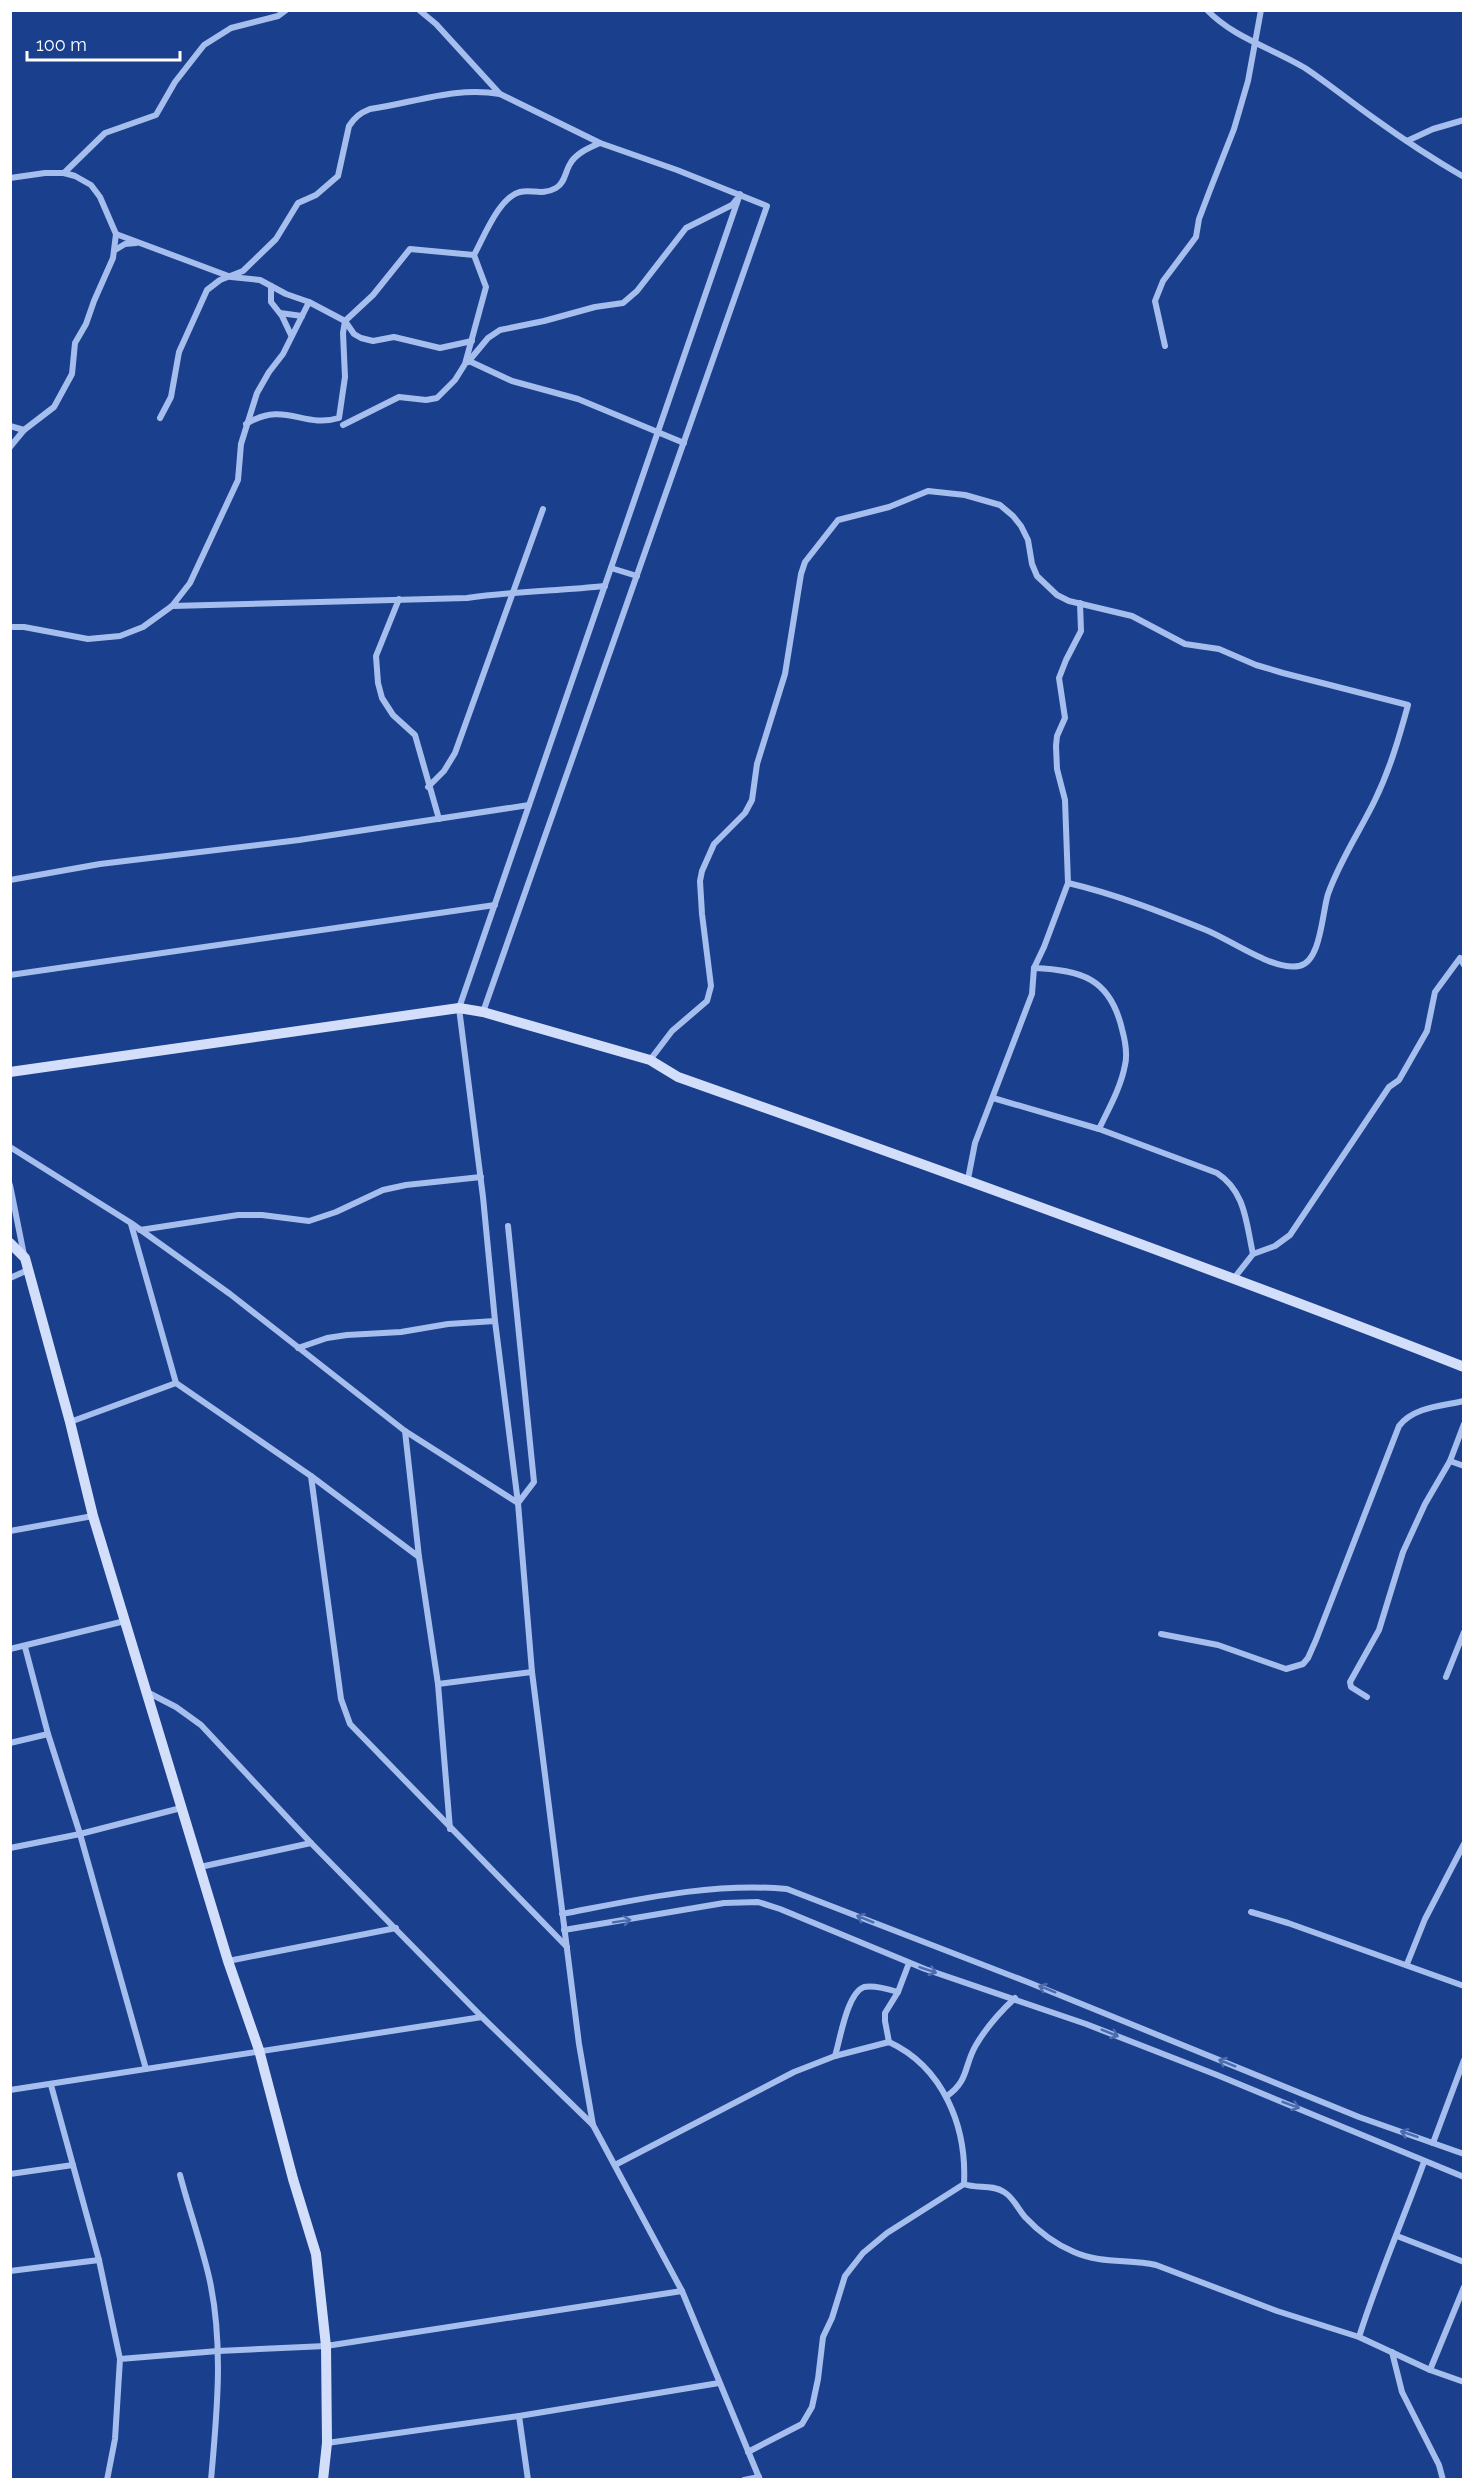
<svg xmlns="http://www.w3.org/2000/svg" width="1474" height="2490" viewBox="0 0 1474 2490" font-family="Raleway,sans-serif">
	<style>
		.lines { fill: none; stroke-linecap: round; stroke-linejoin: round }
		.street { stroke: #a6beed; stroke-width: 6 }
		.secondary { stroke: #d3dffa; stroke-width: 10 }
		.oneway { stroke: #4b6bae }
	</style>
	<rect width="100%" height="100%" fill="#1a3f8c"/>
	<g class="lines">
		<g class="street">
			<path d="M419,10L436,24L500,94L600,143L677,170L767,206L483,1012"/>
			<path d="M1207,10C1234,38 1272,48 1305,68C1329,84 1352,103 1375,119C1404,140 1433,159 1464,177"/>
			<path d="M1407,141L1433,129L1464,120"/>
			<path d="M64,173L105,133L156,115L175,82L204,45L231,28L278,16L286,10"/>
			<path d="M10,178L45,173H64L75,176L91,185L100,197L116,234L113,258L94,301L86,324L75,343L72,374L54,407L24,430"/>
			<path d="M116,234L231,277L260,280L286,294L309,302"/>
			<path d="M115,250L125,244L136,243"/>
			<path d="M271,286V302L282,316L291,335"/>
			<path d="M280,313L302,316"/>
			<path d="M1165,346L1155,301L1163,281L1196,237L1199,219L1210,190L1234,129L1248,81L1261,10"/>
			<path d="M469,361L512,381L578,399L684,443"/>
			<path d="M468,362L488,338L500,330L544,321L595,307L623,303L637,291L686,228L732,205L736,200"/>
			<path d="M160,418L171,397L179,352L207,290L220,280L243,271L276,239L298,203L316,195L338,176L349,126C355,117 360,113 370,109C414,103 455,86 500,94"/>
			<path d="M246,424C285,400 303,429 339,418L345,377L343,333L345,321L373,295L410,249L474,255"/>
			<path d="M343,425L399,397L426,400L437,398L455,380L465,364L486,287L474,255C484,237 499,197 520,192C532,189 542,196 556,188C565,183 565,172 570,164C576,153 589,148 600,143"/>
			<path d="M10,426L24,430L10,447"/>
			<path d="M611,568L637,576"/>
			<path d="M399,599L376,656L378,683L382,698L393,715L415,735L439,819"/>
			<path d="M172,606L467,598C514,591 558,591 605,586"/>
			<path d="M10,627H24L88,639L120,636L143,627L172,606L190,583L238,480L241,444L257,393L269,372L283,354L309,302L345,321L354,334L361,338L373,341L394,337L440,348L472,341"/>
			<path d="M428,787L444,771L455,753L543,509"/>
			<path d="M10,880L100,864L299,840L529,805"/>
			<path d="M1068,883L1065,800L1057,769L1056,746L1057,736L1065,718L1059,678L1066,660L1081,631L1080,603"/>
			<path d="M10,975L495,905"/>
			<path d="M650,1060L672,1031L707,1001L711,986L702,914L700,881L702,871L714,844L745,813L752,800L757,764L785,674L801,574L805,562L838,520L889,507L928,491L965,495L1000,505L1013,516L1021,526L1028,540L1032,564L1037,576L1057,595L1069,601L1132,616L1185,644L1219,649L1256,665L1283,673L1408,705C1399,738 1390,769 1375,800C1360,831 1340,860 1328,894C1322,913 1321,962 1299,966C1273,971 1231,940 1206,930C1161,912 1115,894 1068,883L1044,947L1034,968L1032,994L975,1143L968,1179"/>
			<path d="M993,1098L1099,1129C1109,1108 1121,1087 1125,1065C1128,1053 1125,1040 1122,1029C1110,978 1081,970 1034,968"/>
			<path d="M1099,1129L1217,1173C1246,1192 1246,1223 1253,1254"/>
			<path d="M10,1147L131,1223L230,1294L405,1431L518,1503L532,1672L579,2044L593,2125"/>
			<path d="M10,1185L24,1255"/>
			<path d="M508,1226L534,1482L518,1503"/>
			<path d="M140,1230L238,1215H262L309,1221L336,1212L383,1190L406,1185L481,1177"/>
			<path d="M1235,1277L1253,1254L1275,1246L1290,1235L1389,1087L1399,1080L1427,1031L1435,992L1460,958L1464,965"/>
			<path d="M10,1278L28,1270"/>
			<path d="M298,1348L327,1338L347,1335L401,1332L448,1324L495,1321"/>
			<path d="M176,1383L311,1476L419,1557L405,1431"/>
			<path d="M70,1422L176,1383L131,1224"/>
			<path d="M1450,1461L1464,1466"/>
			<path d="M311,1476L341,1699L350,1724L567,1947"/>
			<path d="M518,1503L495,1321L483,1197L459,1008L740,194"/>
			<path d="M10,1531L93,1516"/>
			<path d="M419,1557L438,1684L450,1829"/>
			<path d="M1161,1634L1218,1645L1286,1669L1303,1664L1308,1658L1316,1640L1399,1426C1413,1407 1442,1406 1464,1401"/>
			<path d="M25,1647L48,1734L80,1834L146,2069"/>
			<path d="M10,1649L125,1621"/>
			<path d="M1446,1677L1464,1632"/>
			<path d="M438,1684L532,1672"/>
			<path d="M147,1692L176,1707L201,1725L311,1843L482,2017L593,2125L682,2291L760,2480"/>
			<path d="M1367,1697L1351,1687L1350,1682L1379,1630L1403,1552L1425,1504L1450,1461L1464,1424"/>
			<path d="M10,1743L48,1734"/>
			<path d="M10,1848L80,1834L181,1808"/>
			<path d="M200,1867L311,1843"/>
			<path d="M1251,1912L1288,1923L1464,1986"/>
			<path d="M562,1914C635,1900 712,1882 787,1889L1030,1983L1359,2117L1464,2154"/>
			<path d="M564,1930L724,1903L758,1902L780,1909L925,1969L1086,2024L1217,2075L1464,2177"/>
			<path d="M228,1961L396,1928"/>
			<path d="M1407,1964L1425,1919L1464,1844"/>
			<path d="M889,2042L885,2021V2013L898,1992L909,1963"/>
			<path d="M835,2056C840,2040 847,1993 864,1987C874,1985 888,1989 898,1992"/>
			<path d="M51,2085L99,2260L120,2359"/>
			<path d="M10,2090L482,2017"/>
			<path d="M947,2096C969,2081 964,2065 976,2045C986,2028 1001,2011 1015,1998"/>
			<path d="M1433,2143L1464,2060"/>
			<path d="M615,2165L794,2072L835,2056L889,2042C943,2067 967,2126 964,2184C976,2189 992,2184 1004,2192C1013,2197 1018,2209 1025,2217C1039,2232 1055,2244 1074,2252C1101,2264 1128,2259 1156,2265L1277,2311L1359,2337L1430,2370L1464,2382"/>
			<path d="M10,2174L73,2165"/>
			<path d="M180,2175C189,2209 201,2243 209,2277C224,2343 217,2413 211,2480"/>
			<path d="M1397,2236L1464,2262"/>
			<path d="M10,2271L99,2260"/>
			<path d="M1359,2337C1378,2277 1403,2220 1424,2162"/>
			<path d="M1392,2352L1402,2392L1439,2465L1443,2480"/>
			<path d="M1430,2370L1464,2287"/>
			<path d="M519,2416L528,2480"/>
			<path d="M327,2443L519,2416L719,2383"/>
			<path d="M748,2452L802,2424L812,2407L818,2379L823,2337L832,2318L845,2276L863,2253L887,2233L964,2184"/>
			<path d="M107,2480L115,2439L120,2359L218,2351L326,2346L682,2291"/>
			<path d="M744,2480L759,2477"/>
		</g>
		<g class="secondary">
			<path d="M10,1072L459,1008L483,1012L650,1060L678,1077C941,1170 1204,1265 1464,1367"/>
			<path d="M10,1243L25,1258L70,1422L93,1516L228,1961L259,2050L293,2179L316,2254L326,2346L327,2443L323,2480"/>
		</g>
	</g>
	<defs><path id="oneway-shaft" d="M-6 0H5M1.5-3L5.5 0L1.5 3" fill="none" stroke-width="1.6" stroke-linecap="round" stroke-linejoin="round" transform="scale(1.5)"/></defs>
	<g class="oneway">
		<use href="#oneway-shaft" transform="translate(865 1919) rotate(-158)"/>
		<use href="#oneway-shaft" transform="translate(622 1921) rotate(-9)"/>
		<use href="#oneway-shaft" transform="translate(928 1970) rotate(19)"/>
		<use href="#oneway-shaft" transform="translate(1047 1989) rotate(-158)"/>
		<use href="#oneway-shaft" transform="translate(1110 2033) rotate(22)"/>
		<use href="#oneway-shaft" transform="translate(1227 2063) rotate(-158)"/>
		<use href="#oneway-shaft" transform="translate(1291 2105) rotate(21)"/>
		<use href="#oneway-shaft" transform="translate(1409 2134) rotate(-161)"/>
	</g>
	<rect width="1474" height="2490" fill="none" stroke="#ffffff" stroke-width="24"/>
	<path d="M27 51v9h153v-9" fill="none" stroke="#ffffff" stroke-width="3"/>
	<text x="36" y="51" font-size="18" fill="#ffffff" stroke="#1a3f8c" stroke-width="4.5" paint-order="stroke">100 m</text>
</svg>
